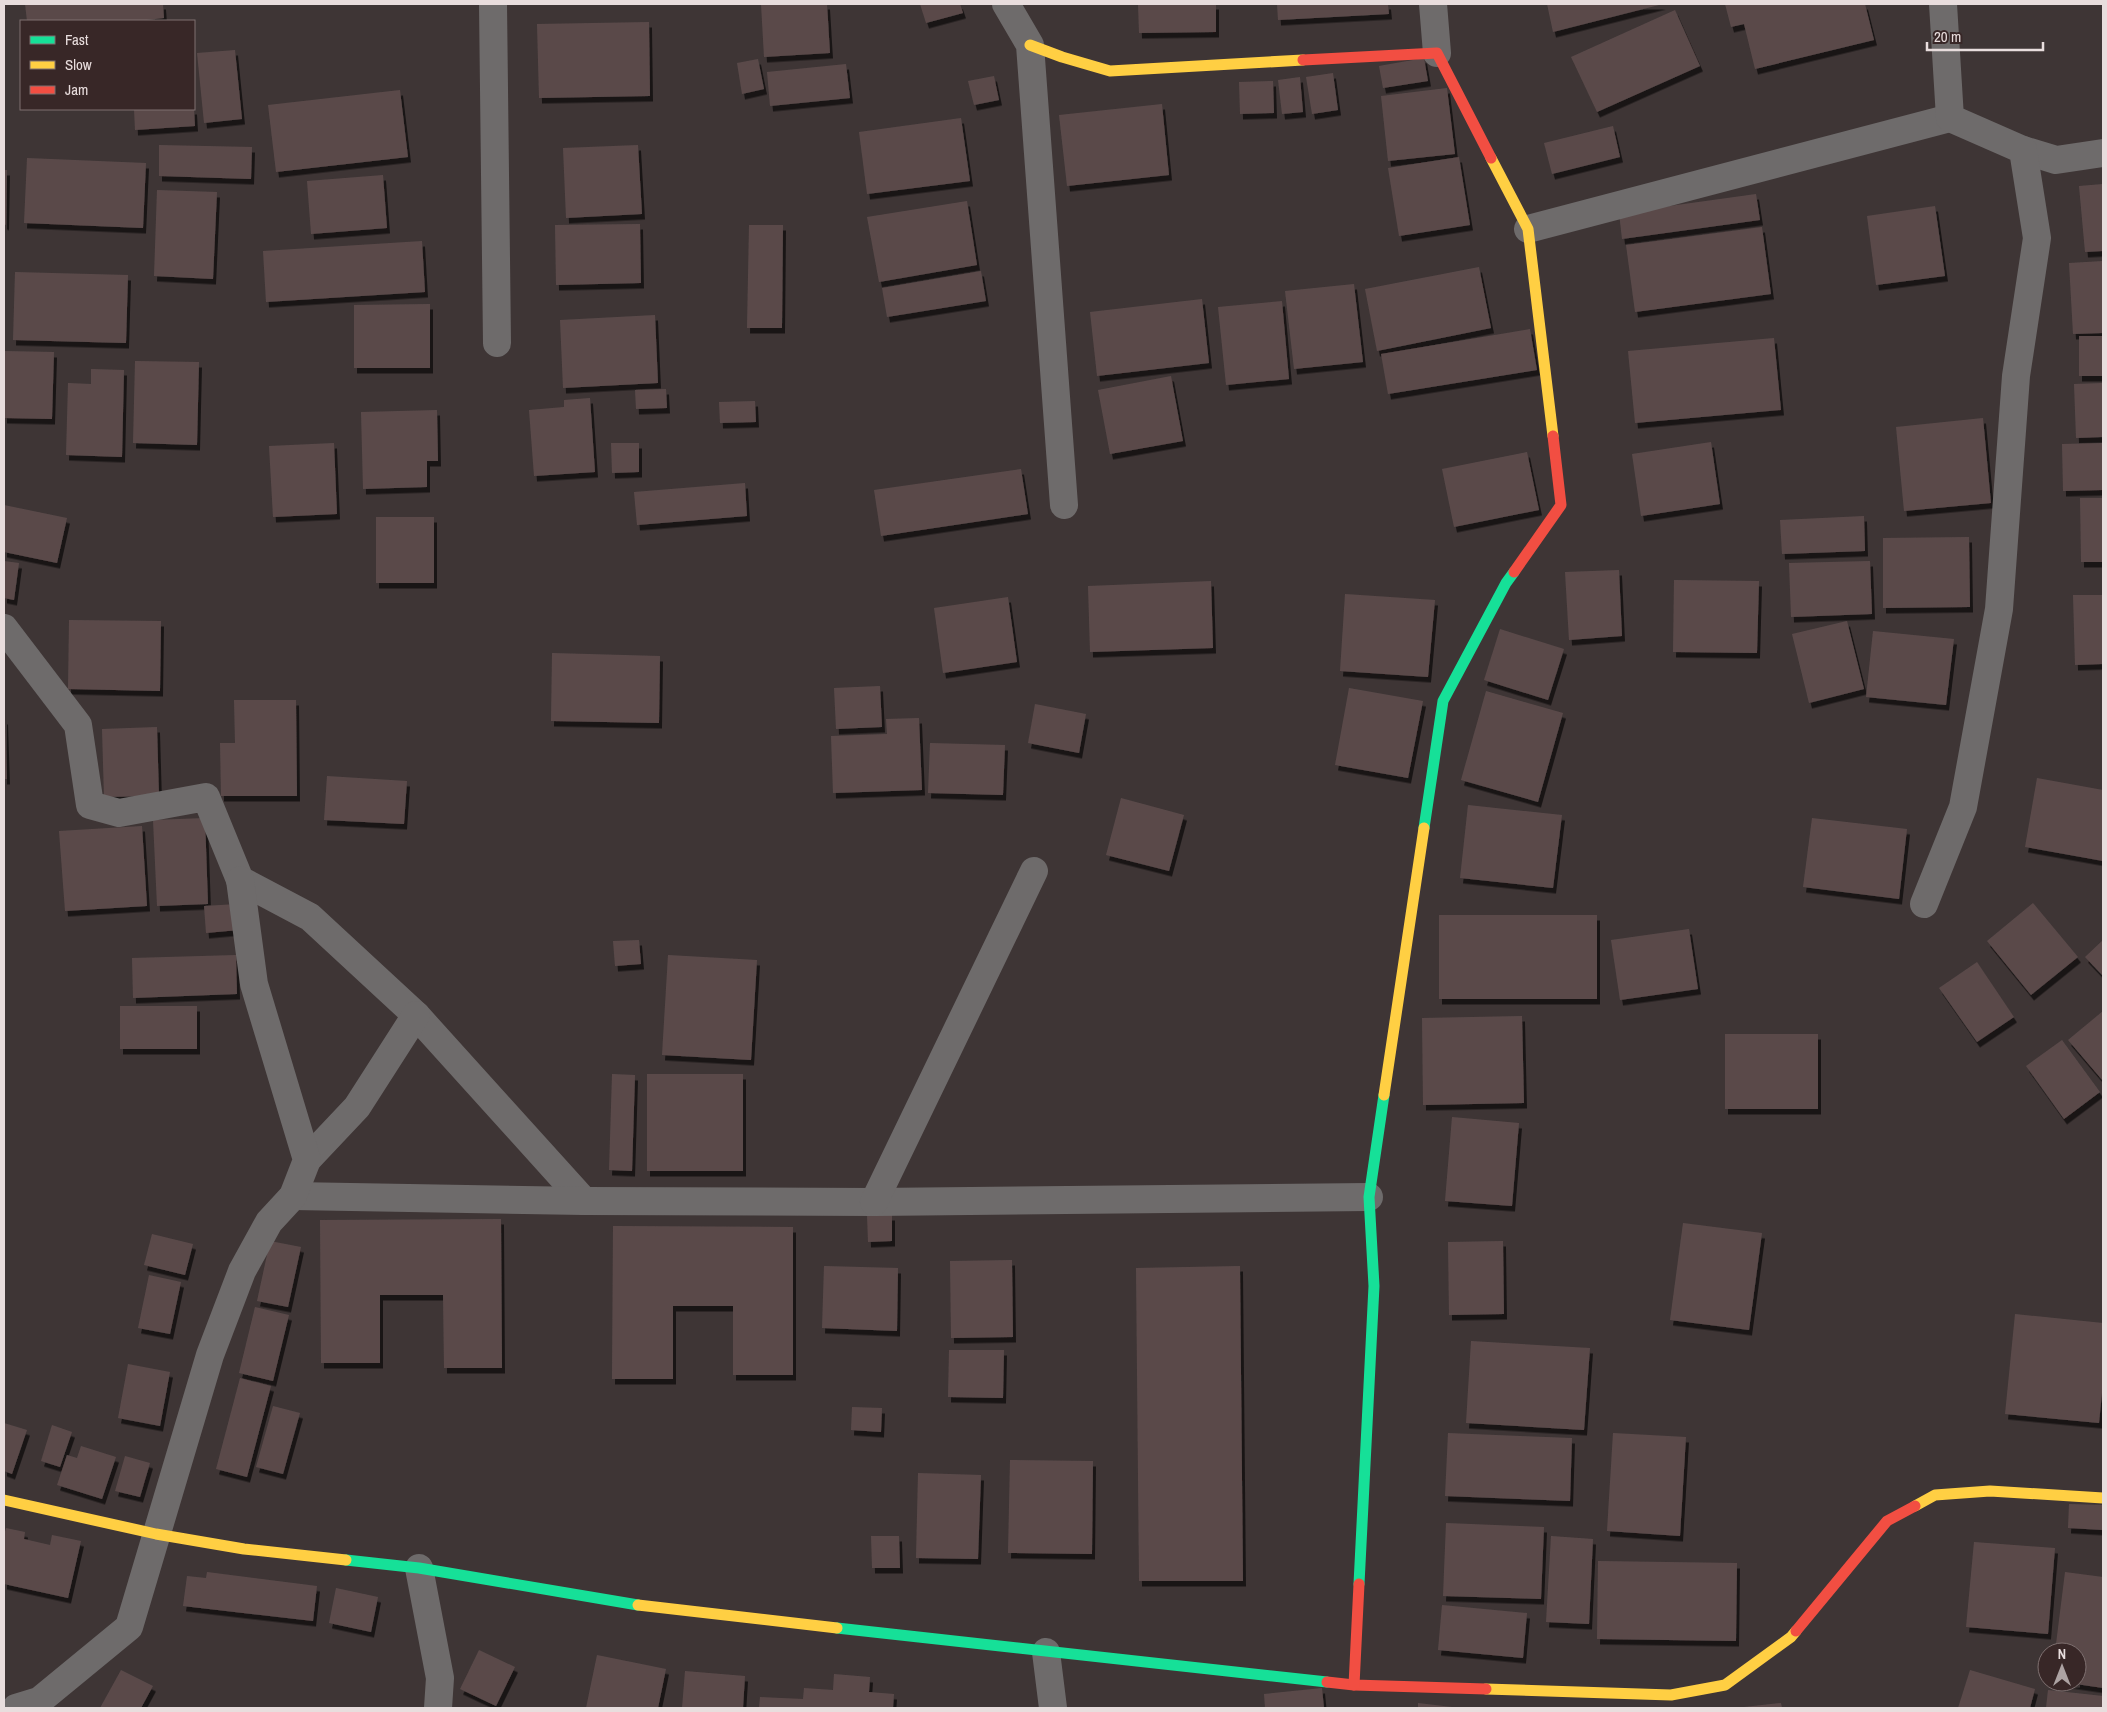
<svg xmlns="http://www.w3.org/2000/svg" width="2107" height="1712" viewBox="0 0 2107 1712" font-family="'Archivo Narrow',sans-serif">
	<style>
		.building { fill: #5a4a4a; filter: url(#shadow) }
		.lines { fill: none; stroke-linecap: round; stroke-linejoin: round }
		.street { stroke: #6e6b6b; stroke-width: 28 }
		.fast { stroke: #16e098; stroke-width: 11 }
		.slow { stroke: #ffcf43; stroke-width: 11 }
		.jam { stroke: #f24e42; stroke-width: 11 }
	</style>
	<defs>
		<filter id="shadow"><feDropShadow dx="3" dy="5.5" stdDeviation="0" flood-color="#0009"/></filter>
	</defs>
	<rect width="100%" height="100%" fill="#3e3535"/>
	<g class="building">
		<path d="M25,4H163L164,18L138,21H27Z"/>
		<path d="M761,4H827L830,53L764,57Z"/>
		<path d="M920,4H960L963,13L926,23Z"/>
		<path d="M1138,4H1216V32L1139,33Z"/>
		<path d="M1277,4H1388L1389,14L1278,20Z"/>
		<path d="M1547,4H1663L1553,32Z"/>
		<path d="M1725,4H1865L1874,40L1755,69L1744,24L1731,27Z"/>
		<path d="M1675,10L1700,66L1597,112L1571,57Z"/>
		<path d="M649,22L650,96L539,98L537,24Z"/>
		<path d="M235,50L242,119L204,123L197,53Z"/>
		<path d="M1424,58L1428,81L1383,88L1379,66Z"/>
		<path d="M758,59L764,89L742,94L737,63Z"/>
		<path d="M846,64L850,98L770,106L767,72Z"/>
		<path d="M1333,73L1338,110L1312,114L1306,77Z"/>
		<path d="M994,76L999,100L974,105L968,81Z"/>
		<path d="M1300,77L1303,112L1282,114L1278,80Z"/>
		<path d="M1273,81L1274,113L1240,114L1239,82Z"/>
		<path d="M1447,88L1455,154L1388,161L1381,96Z"/>
		<path d="M400,90L408,157L276,172L268,105Z"/>
		<path d="M1162,104L1169,175L1067,186L1059,115Z"/>
		<path d="M134,109H194L195,126L135,130Z"/>
		<path d="M961,118L970,181L867,194L859,132Z"/>
		<path d="M1613,126L1620,157L1552,174L1544,143Z"/>
		<path d="M159,145L252,147L251,179L159,176Z"/>
		<path d="M638,145L642,214L566,218L563,148Z"/>
		<path d="M1459,157L1470,225L1399,236L1388,168Z"/>
		<path d="M27,158L146,163L143,228L24,223Z"/>
		<path d="M4,170H7L6,225L4,224Z"/>
		<path d="M383,175L387,228L311,234L307,181Z"/>
		<path d="M2103,184V251L2085,252L2079,186Z"/>
		<path d="M157,190L217,192L213,279L154,276Z"/>
		<path d="M1756,194L1760,220L1622,239L1619,213Z"/>
		<path d="M967,201L977,265L879,282L867,217Z"/>
		<path d="M1935,206L1945,276L1876,285L1867,216Z"/>
		<path d="M640,224L641,283L556,285L555,225Z"/>
		<path d="M749,225H783L782,328H747Z"/>
		<path d="M1762,227L1771,294L1635,312L1626,245Z"/>
		<path d="M422,241L425,292L266,302L263,251Z"/>
		<path d="M2103,261V333L2073,334L2069,263Z"/>
		<path d="M1479,267L1491,328L1377,351L1365,289Z"/>
		<path d="M981,271L986,301L887,317L882,288Z"/>
		<path d="M15,272L128,275L126,343L13,340Z"/>
		<path d="M1354,284L1363,362L1294,369L1285,291Z"/>
		<path d="M1202,299L1209,363L1097,376L1090,312Z"/>
		<path d="M1282,301L1289,379L1226,385L1218,307Z"/>
		<path d="M430,304V368H354V305Z"/>
		<path d="M655,315L658,383L563,388L560,320Z"/>
		<path d="M1530,329L1537,370L1388,394L1381,354Z"/>
		<rect x="2079" y="336" width="24" height="40"/>
		<path d="M1774,338L1781,410L1635,423L1628,351Z"/>
		<path d="M4,351L54,352L52,419L4,418Z"/>
		<path d="M135,361L199,362L197,445L133,443Z"/>
		<path d="M91,369L124,370L122,457L66,455L68,383L91,384Z"/>
		<path d="M1171,376L1183,441L1110,454L1098,390Z"/>
		<path d="M2103,383V437L2076,438L2074,384Z"/>
		<path d="M666,389L667,408L636,409L635,390Z"/>
		<path d="M590,398L595,472L534,476L529,410L564,407V400Z"/>
		<path d="M755,401L756,422L720,423L719,402Z"/>
		<path d="M437,410L438,461H427V487L363,489L361,412Z"/>
		<path d="M1983,418L1991,503L1904,511L1896,427Z"/>
		<path d="M1711,442L1720,504L1641,516L1632,454Z"/>
		<path d="M334,443L337,514L273,517L269,446Z"/>
		<path d="M611,443H639V472L612,473Z"/>
		<path d="M2103,443V490L2063,491L2062,444Z"/>
		<path d="M1527,452L1539,510L1454,527L1442,469Z"/>
		<path d="M1021,469L1028,514L881,536L874,490Z"/>
		<path d="M745,483L747,516L637,525L634,492Z"/>
		<path d="M2080,498H2103V562H2081Z"/>
		<path d="M4,505L67,518L57,563L4,552Z"/>
		<path d="M1864,516L1865,551L1782,554L1780,520Z"/>
		<rect x="376" y="517" width="58" height="66"/>
		<path d="M1969,537L1970,607L1883,608V538Z"/>
		<path d="M4,561L19,563L14,600L4,598Z"/>
		<path d="M1870,561L1872,614L1791,617L1789,563Z"/>
		<path d="M1619,570L1622,636L1569,640L1565,572Z"/>
		<path d="M1674,580L1759,581L1757,653L1673,652Z"/>
		<path d="M1211,581L1213,648L1090,652L1088,586Z"/>
		<path d="M1345,594L1435,600L1428,677L1340,671Z"/>
		<path d="M2073,595H2103V664L2075,665Z"/>
		<path d="M1008,597L1017,662L943,673L934,608Z"/>
		<path d="M69,620L161,621L160,691L68,689Z"/>
		<path d="M1847,621L1864,689L1809,703L1792,634Z"/>
		<path d="M1500,629L1564,649L1548,700L1484,680Z"/>
		<path d="M1873,631L1954,639L1946,705L1866,697Z"/>
		<path d="M552,653L660,656L659,723L551,721Z"/>
		<path d="M880,686L882,727L836,729L834,688Z"/>
		<path d="M1349,688L1423,701L1408,778L1335,765Z"/>
		<path d="M1486,691L1563,713L1538,802L1461,780Z"/>
		<path d="M234,700H296L297,796H221L220,743H235Z"/>
		<path d="M1035,704L1086,714L1079,753L1028,743Z"/>
		<path d="M919,718L922,790L833,793L831,736L887,734L886,719Z"/>
		<path d="M4,719H5L7,779H4Z"/>
		<path d="M157,727L159,796L104,797L102,729Z"/>
		<path d="M930,743L1005,745L1003,795L928,793Z"/>
		<path d="M327,776L407,781L404,824L324,820Z"/>
		<path d="M2037,778L2103,790V861L2025,847Z"/>
		<path d="M1121,798L1184,815L1169,871L1106,855Z"/>
		<path d="M1468,805L1562,815L1553,888L1460,878Z"/>
		<path d="M205,818L208,904L157,906L153,820Z"/>
		<path d="M1812,818L1907,829L1899,899L1803,887Z"/>
		<path d="M142,826L147,906L65,911L59,831Z"/>
		<path d="M2033,903L2078,957L2031,995L1987,941Z"/>
		<path d="M237,904L239,930L206,933L204,906Z"/>
		<rect x="1439" y="915" width="158" height="84"/>
		<path d="M1689,929L1698,989L1620,1000L1611,940Z"/>
		<path d="M639,940L641,964L615,966L613,941Z"/>
		<path d="M2103,940V976L2085,957Z"/>
		<path d="M236,955L237,994L133,998L132,958Z"/>
		<path d="M668,955L757,960L751,1060L662,1055Z"/>
		<path d="M1977,962L2014,1017L1977,1042L1939,988Z"/>
		<rect x="120" y="1006" width="77" height="43"/>
		<path d="M2103,1011V1081L2068,1040Z"/>
		<path d="M1522,1016L1524,1103L1423,1105L1422,1018Z"/>
		<rect x="1725" y="1034" width="93" height="75"/>
		<path d="M2062,1040L2100,1092L2064,1119L2026,1066Z"/>
		<path d="M612,1074L635,1075L632,1171L609,1170Z"/>
		<rect x="647" y="1074" width="96" height="97"/>
		<path d="M1452,1117L1519,1123L1512,1206L1445,1201Z"/>
		<path d="M867,1215H892V1241L868,1242Z"/>
		<path d="M501,1219L502,1368H444L443,1295H380V1363H321L320,1220Z"/>
		<path d="M1683,1223L1762,1233L1749,1330L1670,1320Z"/>
		<path d="M613,1226L793,1227V1375H733V1306H673V1379H612Z"/>
		<path d="M152,1234L193,1244L185,1275L144,1265Z"/>
		<path d="M270,1241L301,1247L288,1307L257,1301Z"/>
		<path d="M1503,1241L1504,1314L1449,1315L1448,1242Z"/>
		<path d="M1012,1260L1013,1337L951,1338L950,1261Z"/>
		<path d="M824,1266L898,1268L897,1331L822,1328Z"/>
		<path d="M1240,1266L1243,1581H1139L1136,1268Z"/>
		<path d="M149,1275L181,1282L170,1334L138,1328Z"/>
		<path d="M255,1307L289,1315L273,1381L239,1373Z"/>
		<path d="M2015,1314L2103,1323V1383L2099,1423L2005,1414Z"/>
		<path d="M1471,1341L1590,1348L1584,1430L1466,1423Z"/>
		<path d="M949,1350H1004L1003,1398L948,1397Z"/>
		<path d="M128,1364L170,1372L160,1426L118,1418Z"/>
		<path d="M240,1378L271,1386L247,1477L216,1469Z"/>
		<path d="M273,1406L300,1413L283,1474L256,1467Z"/>
		<path d="M852,1407L882,1408L881,1432L851,1430Z"/>
		<path d="M4,1423L27,1430L12,1474L4,1471Z"/>
		<path d="M52,1425L72,1432L60,1467L41,1461Z"/>
		<path d="M1448,1433L1572,1438L1570,1501L1445,1496Z"/>
		<path d="M1613,1433L1686,1437L1680,1536L1607,1531Z"/>
		<path d="M81,1446L116,1457L102,1499L57,1485L67,1455L77,1458Z"/>
		<path d="M125,1456L150,1463L140,1497L115,1491Z"/>
		<path d="M1010,1460L1093,1461L1092,1554L1008,1553Z"/>
		<path d="M918,1473L981,1475L978,1559L916,1558Z"/>
		<path d="M2069,1504L2103,1505V1530L2068,1528Z"/>
		<path d="M1446,1523L1544,1527L1541,1599L1443,1596Z"/>
		<path d="M6,1528L25,1532L24,1539L50,1545L52,1535L81,1541L68,1598L4,1584V1535Z"/>
		<path d="M871,1536H899L900,1568H872Z"/>
		<path d="M1551,1536L1593,1539L1589,1624L1546,1622Z"/>
		<path d="M1974,1542L2055,1548L2048,1634L1966,1627Z"/>
		<path d="M1598,1561L1737,1563L1736,1641L1597,1639Z"/>
		<path d="M207,1572L317,1586L313,1621L183,1606L187,1576L206,1578Z"/>
		<path d="M2065,1572L2103,1577V1688L2069,1683L2077,1682V1652H2055Z"/>
		<path d="M336,1588L378,1597L371,1632L329,1623Z"/>
		<path d="M1442,1605L1527,1613L1523,1658L1438,1650Z"/>
		<path d="M479,1650L515,1667L496,1706L460,1689Z"/>
		<path d="M597,1655L666,1669L658,1708H586Z"/>
		<path d="M121,1670L153,1686L141,1708H100Z"/>
		<path d="M1970,1670L2035,1689L2030,1708H1958Z"/>
		<path d="M685,1671L745,1676L743,1708H682Z"/>
		<path d="M834,1674L870,1677L869,1692L894,1694L893,1708H759L760,1697L803,1699L804,1688L833,1690Z"/>
		<path d="M1322,1688L1324,1708H1265L1264,1694Z"/>
		<path d="M2048,1690L2103,1696V1708H2046Z"/>
		<path d="M1418,1703L1452,1707V1708H1418Z"/>
		<path d="M1781,1703L1782,1708H1744V1707Z"/>
	</g>
	<g class="lines">
		<g class="street">
			<path d="M493,4L497,343"/>
			<path d="M1006,4L1030,45L1064,505"/>
			<path d="M1433,4L1437,53"/>
			<path d="M2023,150L2056,160L2103,153"/>
			<path d="M1528,229L1950,118"/>
			<path d="M4,628L78,725L90,805L119,813L206,797L240,880L310,917L416,1015L584,1201"/>
			<path d="M1924,904L1963,807L1999,609L2016,376L2037,238L2023,150L1950,118L1943,4"/>
			<path d="M307,1160L357,1107L416,1015"/>
			<path d="M293,1196L584,1201L874,1202L1369,1197"/>
			<path d="M874,1202L1034,871"/>
			<path d="M419,1568L440,1678L438,1708"/>
			<path d="M1046,1652L1053,1708"/>
			<path d="M16,1708L39,1701L129,1627L210,1355L242,1271L269,1222L293,1196L307,1160L254,984L240,880"/>
		</g>
		<g class="fast">
			<path d="M1424,828L1443,701L1506,583L1514,572"/>
			<path d="M346,1560L419,1568L638,1605"/>
			<path d="M1359,1584L1374,1286L1369,1197L1384,1095"/>
			<path d="M837,1628L1327,1682"/>
		</g>
		<g class="slow">
			<path d="M1030,45L1062,57L1110,71L1303,60"/>
			<path d="M1491,158L1528,229L1553,436"/>
			<path d="M1384,1095L1424,828"/>
			<path d="M4,1500L156,1534L244,1549L346,1560"/>
			<path d="M1915,1506L1935,1495L1990,1491L2103,1498"/>
			<path d="M638,1605L837,1628"/>
			<path d="M1486,1689L1671,1695L1725,1685L1791,1637L1796,1631"/>
		</g>
		<g class="jam">
			<path d="M1303,60L1437,53L1491,158"/>
			<path d="M1514,572L1561,505L1553,436"/>
			<path d="M1796,1631L1887,1521L1915,1506"/>
			<path d="M1327,1682L1354,1685L1486,1689"/>
			<path d="M1354,1685L1359,1584"/>
		</g>
	</g>
	<rect width="2107" height="1712" fill="none" stroke="#e8dddd" stroke-width="10"/>
	<rect x="20" y="20" width="175" height="90" fill="#382727" stroke="#7e7070"/>
	<rect x="30" y="36" width="25" height="8" fill="#16e098" stroke="#7e7070"/>
	<text x="65" y="45" font-size="15" fill="#e8dddd">Fast</text>
	<rect x="30" y="61" width="25" height="8" fill="#ffcf43" stroke="#7e7070"/>
	<text x="65" y="70" font-size="15" fill="#e8dddd">Slow</text>
	<rect x="30" y="86" width="25" height="8" fill="#f24e42" stroke="#7e7070"/>
	<text x="65" y="95" font-size="15" fill="#e8dddd">Jam</text>
	<g transform="translate(2062 1667)"><circle r="24" fill="#382727" stroke="#7e7070"/>
	<path d="M0-4L9 19L0 12L-9 19Z" fill="#aca2a2"/>
	<text y="-8" font-size="14" font-weight="bold" text-anchor="middle" fill="#e8dddd">N</text>
	</g>
	<path d="M1927 42v8h116v-8" fill="none" stroke="#e8dddd" stroke-width="2.5"/>
	<text x="1934" y="42" font-size="15" fill="#e8dddd" stroke="#382727" stroke-width="4" paint-order="stroke">20 m</text>
</svg>
